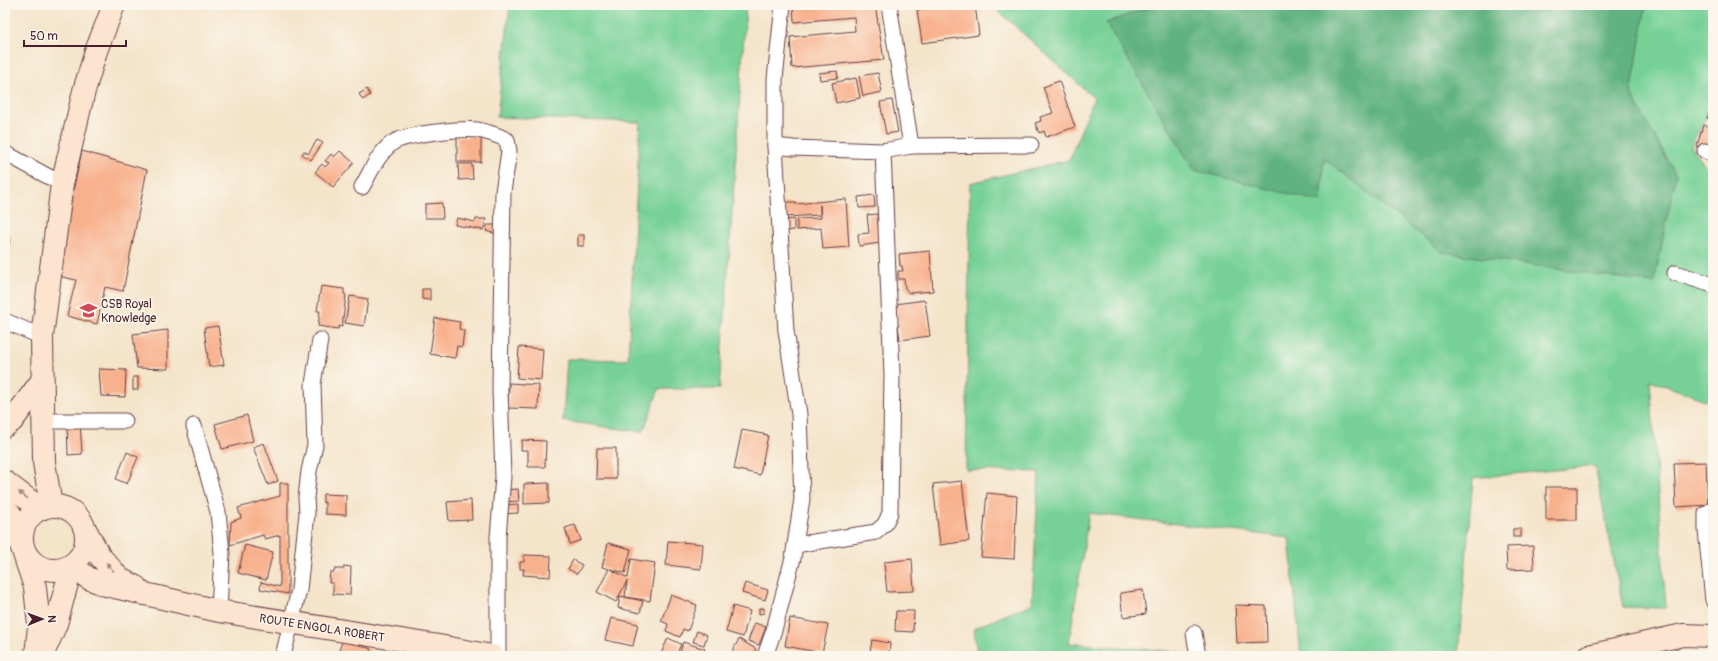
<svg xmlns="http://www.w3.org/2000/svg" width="1718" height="661" viewBox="0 0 1718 661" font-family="Pangolin,sans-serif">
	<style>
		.green { fill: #77d197; stroke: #607861 }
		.forest { fill: #61b380; stroke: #566956 }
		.building { fill: #f8b18d }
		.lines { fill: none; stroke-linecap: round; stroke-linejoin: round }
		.street-casing { stroke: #643d43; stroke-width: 17 }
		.secondary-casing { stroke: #643d43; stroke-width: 24 }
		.street { stroke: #fff; stroke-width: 15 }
		.secondary { stroke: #fde4d1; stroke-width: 22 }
		.oneway { fill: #a4827e }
		.labels { text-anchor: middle; stroke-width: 3; stroke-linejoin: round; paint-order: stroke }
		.poi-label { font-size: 12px; fill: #4a1f2b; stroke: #fbf7ec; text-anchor: start }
		.street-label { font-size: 12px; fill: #4a1f2b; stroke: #fbf7ec }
	</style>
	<rect width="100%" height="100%" fill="#fbf7ec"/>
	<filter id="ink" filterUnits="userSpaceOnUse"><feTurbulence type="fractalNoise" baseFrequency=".025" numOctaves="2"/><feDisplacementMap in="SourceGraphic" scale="8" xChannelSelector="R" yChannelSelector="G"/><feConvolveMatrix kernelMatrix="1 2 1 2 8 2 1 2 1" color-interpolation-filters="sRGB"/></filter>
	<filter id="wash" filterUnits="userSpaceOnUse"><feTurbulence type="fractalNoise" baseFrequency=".012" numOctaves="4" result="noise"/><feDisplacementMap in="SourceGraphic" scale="16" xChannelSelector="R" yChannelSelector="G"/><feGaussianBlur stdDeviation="0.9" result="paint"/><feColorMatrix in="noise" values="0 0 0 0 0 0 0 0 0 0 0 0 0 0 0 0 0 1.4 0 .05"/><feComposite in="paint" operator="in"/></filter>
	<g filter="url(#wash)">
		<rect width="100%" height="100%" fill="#f4e4ca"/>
		<g class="green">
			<path d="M510,5H746L720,389H659L643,432L563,421L567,359L628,360L640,122L497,117Z"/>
			<path d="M992,5H1155L1106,23L1321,202L1324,158L1442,252L1676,175L1631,94L1646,5H1713V104L1691,146L1713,177V403L1650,380L1666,608L1623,607L1595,466L1473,478L1458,656H1301L1289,538L1089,513L1069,643L1180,652V656H977L974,628L1032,604L1039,472L966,470L970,183L1069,160L1094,98Z"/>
		</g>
		<path class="forest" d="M1155,5H1646L1631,94L1676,175L1654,283L1442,252L1324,158L1321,202L1194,170L1106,23Z"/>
		<g id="blocks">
			<g class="building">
				<path d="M793,5H875L884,60L792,68L790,37L855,31L854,17L794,22Z"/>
				<path d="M954,5H975L979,35L922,43L917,10Z"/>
				<path d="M837,71L838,78L820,80L819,73Z"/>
				<path d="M878,73L882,92L863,96L859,76Z"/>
				<path d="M856,78L860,98L836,103L832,83Z"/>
				<path d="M1059,81L1075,127L1046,137L1044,131L1039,133L1035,123L1041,121L1040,117L1053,113L1043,87Z"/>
				<path d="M367,89L370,95L363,100L359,94Z"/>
				<path d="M892,100L898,132L886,134L880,102Z"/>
				<path d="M1713,104V121L1707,118Z"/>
				<path d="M1703,125L1713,128V150L1697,146Z"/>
				<rect x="457" y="137" width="24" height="25"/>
				<path d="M317,140L323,143L311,160L302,154L304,151L308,154Z"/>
				<path d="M82,151L147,170L123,291L105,287L97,324L67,316L76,280L54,275Z"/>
				<path d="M340,151L354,163L333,187L315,172L322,164L325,167L329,163L325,161L331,154L334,157Z"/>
				<path d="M458,164H472L473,179L459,180Z"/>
				<path d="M874,195L875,207L859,208L858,197Z"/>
				<path d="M846,199L849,247L823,249L821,228L797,230V219L821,218L820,205V215L784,217L783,202H795V204Z"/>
				<path d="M442,203L443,218H425V204Z"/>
				<path d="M877,214L880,243L859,246L858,234L869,233L867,215Z"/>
				<path d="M457,218L475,222L476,219H486L483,230L455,225Z"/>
				<path d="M794,219V230L785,231L784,220Z"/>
				<path d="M487,225H497L496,234L486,231Z"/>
				<rect x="578" y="235" width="6" height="11"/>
				<path d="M5,238H10L8,249L5,248Z"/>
				<path d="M930,251L933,291L909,293L905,288L904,279H898V271H903L902,266H900L899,254Z"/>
				<path d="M321,286L344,289V294L346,295L342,327L339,326L338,329L318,326L320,311H317Z"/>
				<path d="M422,289H430V300L422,299Z"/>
				<path d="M350,296L368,299L364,326L345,323Z"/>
				<path d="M925,300L930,336L900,340L895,304Z"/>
				<path d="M435,318L460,322L459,329L464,330L462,347L457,346L455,358L430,354Z"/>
				<path d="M218,326L224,365L209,367L204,328Z"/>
				<path d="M168,330V369L137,368L133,334Z"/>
				<path d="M519,347L543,349L541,380L517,378Z"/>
				<path d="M99,369L126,370L125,397L101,396Z"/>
				<rect x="133" y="377" width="5" height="13"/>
				<path d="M509,383L539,385L538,409L508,408Z"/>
				<path d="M247,415L253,441L222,449L215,424Z"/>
				<path d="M80,421L82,454L68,455L67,422Z"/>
				<path d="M742,430L768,435L760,475L734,469Z"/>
				<path d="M522,440L546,441L545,467H528V450H521Z"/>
				<path d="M264,443L278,481L268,485L253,447Z"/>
				<path d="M597,448H616V479H596Z"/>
				<path d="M1711,451H1713V467H1712Z"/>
				<path d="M127,452L138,457L127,484L116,479Z"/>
				<path d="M1706,462L1708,505L1676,507L1674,463Z"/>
				<path d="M962,481L969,541L940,545L933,484Z"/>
				<path d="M280,483H288V594L260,589L261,582L280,587V535L265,539L263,535L230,545L231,522L241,518L238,508L280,496Z"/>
				<path d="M549,483V503L524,504V484Z"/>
				<rect x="1546" y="487" width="31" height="33"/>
				<path d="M518,489L519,501L503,502L502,490Z"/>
				<path d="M987,493L1017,496L1014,559L981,557Z"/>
				<path d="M323,494L346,495V515L325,514V502L323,503Z"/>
				<path d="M471,500L472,520L449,521L447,502Z"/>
				<path d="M518,504V513L502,514V505Z"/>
				<path d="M575,525L581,540L570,544L565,528Z"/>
				<rect x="1513" y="529" width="8" height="8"/>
				<path d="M668,541L703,544L701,569L666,565Z"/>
				<path d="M608,543L631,549L625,573L610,569L628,578L631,559L655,563L650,601L625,597L627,581L616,602L597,592L609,569L602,567Z"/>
				<path d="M245,545L273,552L266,580L238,573Z"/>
				<path d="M1533,546L1534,569L1507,570L1506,547Z"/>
				<path d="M524,555L551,556L550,577L523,575L524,569H520V562H524Z"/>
				<path d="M912,559L914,591L887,592L884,562Z"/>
				<path d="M573,560L582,565L577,574L568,569Z"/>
				<path d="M344,566L351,567L350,595L333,594V583H329L330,572H334L335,569H344Z"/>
				<path d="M745,583L768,590L765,600L742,593Z"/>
				<path d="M1143,590L1146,614L1123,617L1120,593Z"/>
				<path d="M671,595L697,605L688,631L683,629L680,637L666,631L668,624L661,621Z"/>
				<path d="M620,596L643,601L640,613L618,608Z"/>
				<path d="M1235,605L1266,606L1267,642L1237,643Z"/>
				<path d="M733,606L750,611L743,637L726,632Z"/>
				<path d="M759,608H764V613L759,614Z"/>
				<path d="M896,611H914L913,632L895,631Z"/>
				<path d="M611,618L638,624L633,646L605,640Z"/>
				<path d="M790,618L828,625L822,653L785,646Z"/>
				<path d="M755,623L766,627L759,645L748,641Z"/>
				<path d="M697,631L707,635L704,645L693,642Z"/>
				<path d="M668,638L681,644L676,656H660Z"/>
				<path d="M343,639L371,649L368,656H337Z"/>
				<path d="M739,639L756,649L753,656H730Z"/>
				<path d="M872,640L890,643L889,655L870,652Z"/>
				<path d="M683,642L705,649L703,656H679Z"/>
			</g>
		</g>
	</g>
	<g filter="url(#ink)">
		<use href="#blocks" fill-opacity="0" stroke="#643d43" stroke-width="1"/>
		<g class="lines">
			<defs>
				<g id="street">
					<path d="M889,5L911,146"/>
					<path d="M775,146L793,148L883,151L911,146L1031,145"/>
					<path d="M1705,151L1713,154"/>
					<path d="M5,153L62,184"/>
					<path d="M362,187C370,173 378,154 391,144C402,134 462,128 478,130C487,132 498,135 507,140L509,151L503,192L500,389L503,477L498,537V656"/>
					<path d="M1675,273L1713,285"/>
					<path d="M5,321L42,337"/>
					<path d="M48,421H125"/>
					<path d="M194,426L218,512L222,553L219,611"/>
					<path d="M1713,509L1706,514V530L1713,600"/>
					<path d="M795,545L876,532L885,524L890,513L892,374L883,151"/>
					<path d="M1194,633L1198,656"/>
					<path d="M283,656L299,590L307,513L306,498L309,471L315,445L313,384L320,340"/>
					<path d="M765,656L774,630L793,558L802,499L799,414L786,331L775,146V79L783,5"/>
				</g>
				<g id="secondary">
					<path d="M5,426L12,421L41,382"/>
					<path d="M5,482L41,509"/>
					<path d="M51,506L44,462L42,337L62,184L84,91L96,51L114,5"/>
					<circle cx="54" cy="538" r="32"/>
					<path d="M5,508L11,515L35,587L39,626L36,655"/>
					<path d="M84,527L99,555L119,578L136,587"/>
					<path d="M42,656L56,624L72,565L88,578L106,585L219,611L439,646L492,656"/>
					<path d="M1588,656L1683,635L1713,636"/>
				</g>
			</defs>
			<use href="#street" class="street-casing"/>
			<use href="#secondary" class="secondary-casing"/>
			<use href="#street" class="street"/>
			<use href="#secondary" class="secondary"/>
		</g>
		<defs><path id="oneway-solid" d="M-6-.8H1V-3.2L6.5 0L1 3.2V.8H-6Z"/></defs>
		<g class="oneway">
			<use href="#oneway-solid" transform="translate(23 495) rotate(-144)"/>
			<use href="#oneway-solid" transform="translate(110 567) rotate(-131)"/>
		</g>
	</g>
	<defs>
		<symbol id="school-bare" viewBox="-9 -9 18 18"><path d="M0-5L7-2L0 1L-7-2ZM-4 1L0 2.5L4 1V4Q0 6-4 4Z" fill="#d1495b" stroke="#fbf7ec" stroke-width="2.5" paint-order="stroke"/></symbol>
	</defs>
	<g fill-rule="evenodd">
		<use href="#school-bare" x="76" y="298" width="25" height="25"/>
	</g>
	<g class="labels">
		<g class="poi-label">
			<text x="101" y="308">CSB Royal<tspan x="101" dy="14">Knowledge</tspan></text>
		</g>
		<g class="street-label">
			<text transform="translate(322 628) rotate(9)" y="4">ROUTE ENGOLA ROBERT</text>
		</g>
	</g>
	<rect width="1718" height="661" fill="none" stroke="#fbf7ec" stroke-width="20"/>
	<g transform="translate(42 619) rotate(89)" stroke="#fbf7ec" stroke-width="3" paint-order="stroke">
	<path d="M0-3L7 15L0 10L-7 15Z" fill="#4a1f2b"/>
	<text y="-6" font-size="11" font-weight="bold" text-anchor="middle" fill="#4a1f2b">N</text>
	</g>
	<path d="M24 40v6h102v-6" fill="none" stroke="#4a1f2b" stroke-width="2"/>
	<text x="30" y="40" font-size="12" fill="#4a1f2b" stroke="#fbf7ec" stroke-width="3" paint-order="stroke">50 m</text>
</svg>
